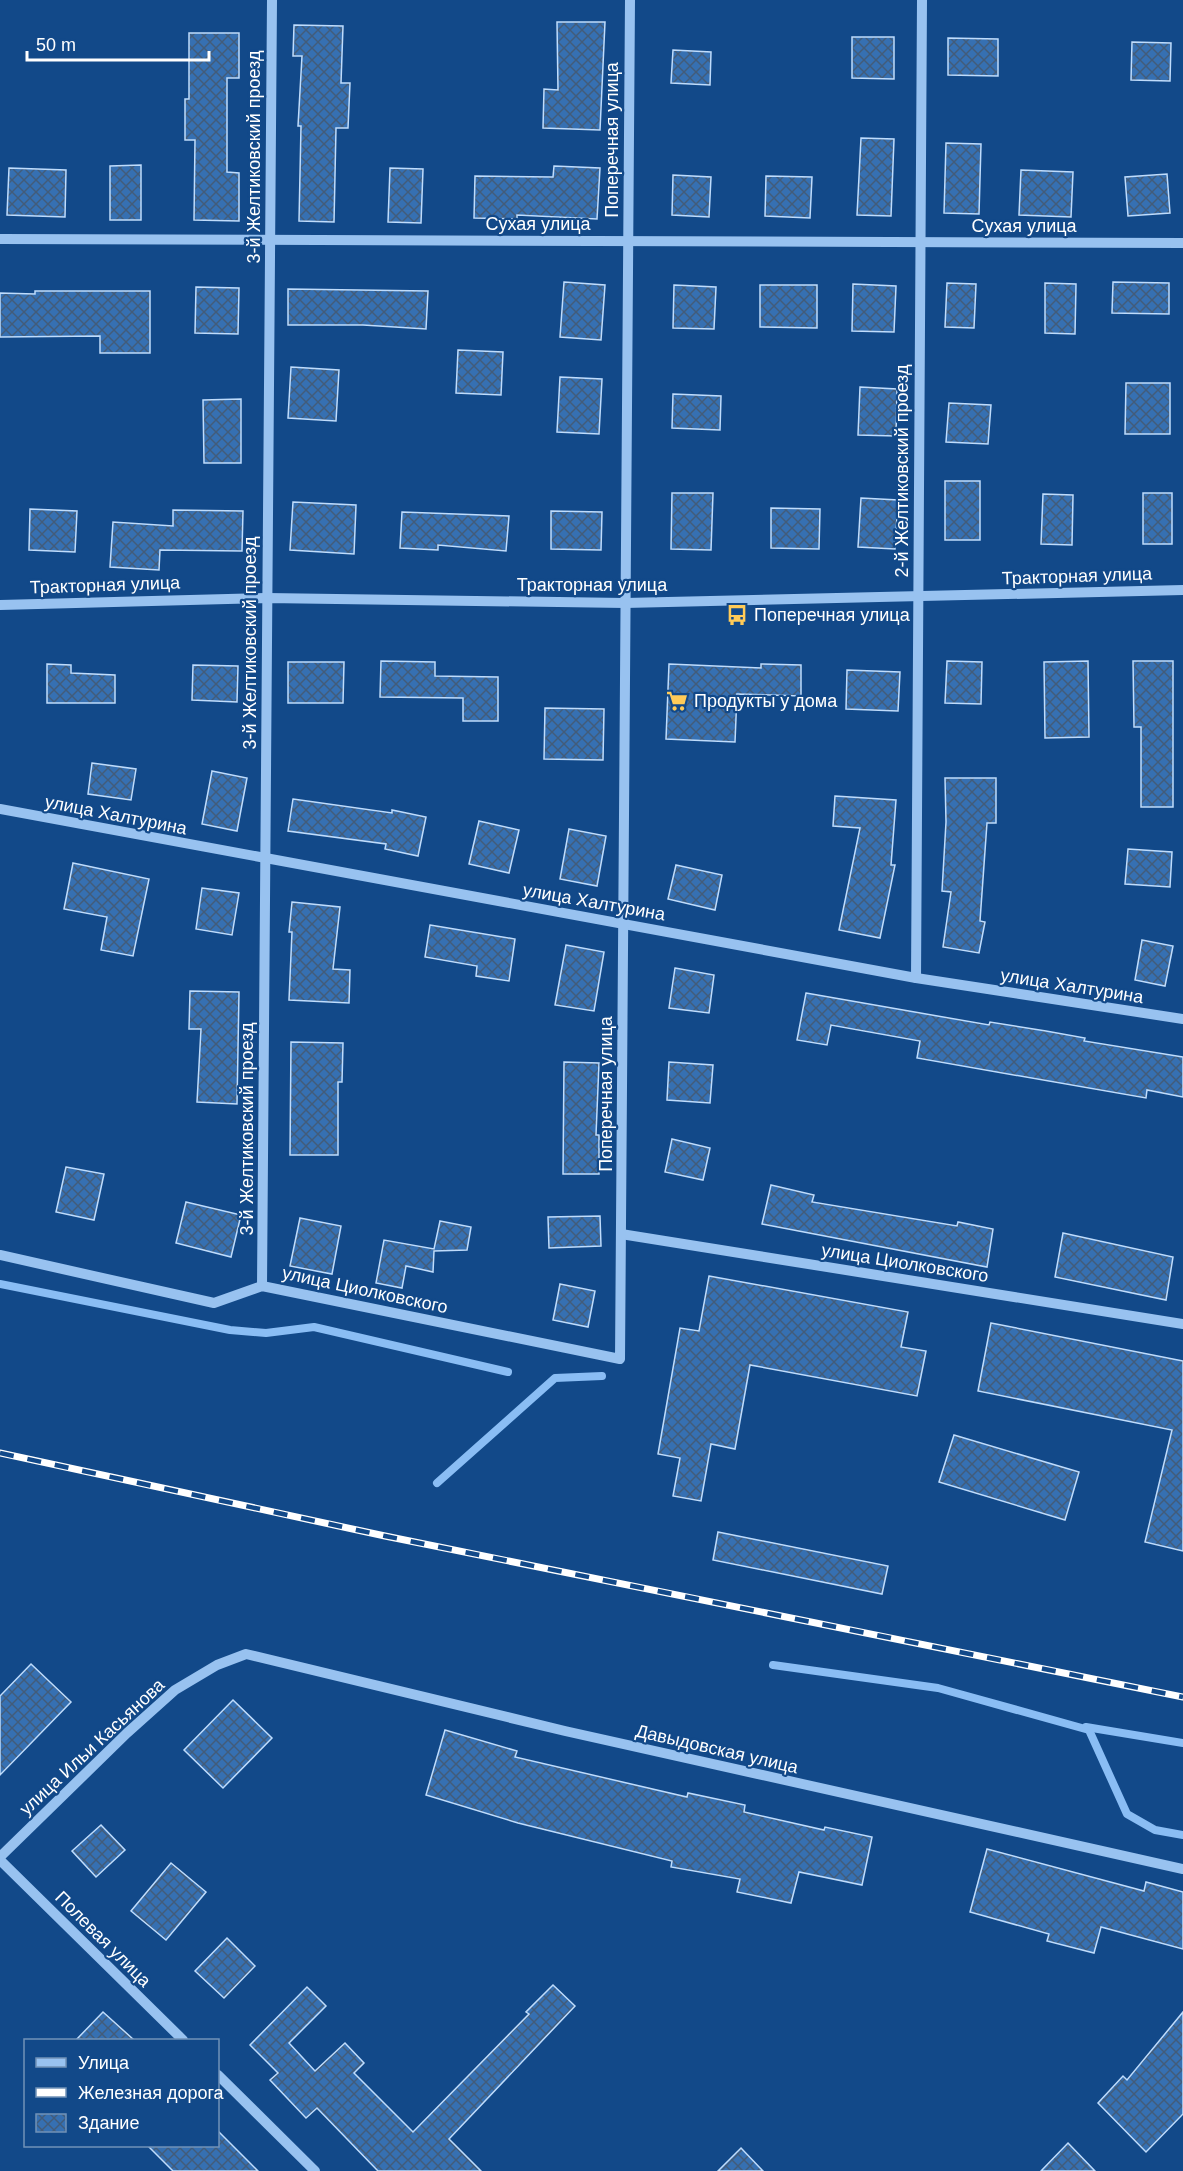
<svg xmlns="http://www.w3.org/2000/svg" width="1183" height="2171" viewBox="0 0 1183 2171" font-family="Helvetica,sans-serif">
	<style>
		.lines { fill: none; stroke-linecap: round; stroke-linejoin: round }
		.stream { stroke: #8abdf4; stroke-width: 8 }
		.building { fill: url(#building-cross-hatch); stroke: #bfdcfc; stroke-width: 1.5 }
		.minor { stroke: #98c2f0; stroke-width: 10 }
		.rail-casing { stroke: #fff; stroke-width: 7 }
		.rail { stroke: #124989; stroke-width: 4.5; stroke-dasharray: 14; stroke-linecap: butt }
		.labels { text-anchor: middle; stroke-width: 4.5; stroke-linejoin: round; paint-order: stroke }
		.street-label { font-size: 18px; fill: #fff; stroke: #124989 }
		.poi-label { font-size: 18px; fill: #fff; stroke: #124989; text-anchor: start }
	</style>
	<defs>
		<pattern id="building-cross-hatch" width="8" height="8" patternUnits="userSpaceOnUse" patternTransform="scale(1.5)"><rect width="8" height="8" fill="#3670b2"/><path d="M0 0l8 8M0 8l8-8" fill="none" stroke="#425c7a"/></pattern>
	</defs>
	<rect width="100%" height="100%" fill="#124989"/>
	<g class="lines">
		<g class="stream">
			<path d="M0,1284L230,1330L266,1333L314,1327L508,1372"/>
			<path d="M437,1483L555,1378L602,1376"/>
			<path d="M773,1665L938,1688L1089,1730L1127,1814L1155,1830L1183,1835"/>
			<path d="M1086,1727L1183,1743"/>
		</g>
	</g>
	<g class="building">
		<path d="M557,22H605L600,130L543,128L544,89L558,90Z"/>
		<path d="M294,25L343,26L341,83H350L348,128H336L334,222L299,221L301,126H298L302,56H293Z"/>
		<path d="M189,33H239V78H227V172L239,173V221L194,220L195,140H185V99H189Z"/>
		<path d="M852,37H894V79L852,78Z"/>
		<path d="M948,38L998,39V76L948,75Z"/>
		<path d="M1132,42L1171,43L1170,81L1131,80Z"/>
		<path d="M673,50L711,52L710,85L671,83Z"/>
		<path d="M861,138L894,139L891,216L857,215Z"/>
		<path d="M946,143L981,144L979,214L944,213Z"/>
		<path d="M141,165V220H110V166Z"/>
		<path d="M554,166L600,168L597,219L517,215V219L474,218L475,176L553,177Z"/>
		<path d="M9,168L66,170L65,217L7,215Z"/>
		<path d="M390,168L423,169L421,223L388,222Z"/>
		<path d="M1021,170L1073,172L1071,217L1019,215Z"/>
		<path d="M1167,174L1170,213L1128,216L1125,177Z"/>
		<path d="M673,175L711,177L709,217L672,215Z"/>
		<path d="M766,176L812,177L810,218L765,216Z"/>
		<path d="M564,282L605,285L601,340L560,337Z"/>
		<path d="M1113,282L1169,283V314L1112,313Z"/>
		<path d="M947,283L976,284L974,328L945,327Z"/>
		<path d="M1045,283L1076,284L1075,334L1045,333Z"/>
		<path d="M853,284L896,286L894,332L852,331Z"/>
		<path d="M674,285L716,287L714,329L673,328Z"/>
		<path d="M760,285H817V328L760,327Z"/>
		<path d="M196,287L239,288L238,334L195,333Z"/>
		<path d="M288,289L428,291L426,329L363,325H288Z"/>
		<path d="M35,291H150V353H100V336L0,337V293L35,294Z"/>
		<path d="M458,350L503,352L501,395L456,393Z"/>
		<path d="M291,367L339,370L336,421L288,418Z"/>
		<path d="M560,377L602,379L599,434L557,432Z"/>
		<path d="M1126,383H1170V434H1125Z"/>
		<path d="M860,387L897,389L896,436L858,435Z"/>
		<path d="M673,394L721,396L720,430L672,428Z"/>
		<path d="M241,399V463H204L203,400Z"/>
		<path d="M949,403L991,405L988,444L946,442Z"/>
		<rect x="945" y="481" width="35" height="59"/>
		<path d="M672,493H713L711,550L671,549Z"/>
		<rect x="1143" y="493" width="29" height="51"/>
		<path d="M1043,494L1073,495L1072,545L1041,544Z"/>
		<path d="M861,498L898,500L895,549L858,547Z"/>
		<path d="M293,502L356,505L354,554L290,550Z"/>
		<path d="M771,508L820,509L819,549L771,548Z"/>
		<path d="M30,509L77,511L75,552L29,550Z"/>
		<path d="M173,510L243,511L242,551L160,550L159,570L110,567L113,522L173,526Z"/>
		<path d="M551,511L602,512L601,550L551,549Z"/>
		<path d="M402,512L509,516L506,551L438,545V550L400,548Z"/>
		<path d="M381,661L435,662V676L498,677V721H463V698L380,697Z"/>
		<path d="M947,661L982,662L981,704L945,703Z"/>
		<path d="M1088,661L1089,737L1045,738L1044,662Z"/>
		<path d="M1133,661H1173V807H1141V727H1134Z"/>
		<path d="M288,662H344L343,703H288Z"/>
		<path d="M47,664L71,665V673L115,675V703H47Z"/>
		<path d="M669,664L761,668V664L801,665V696L737,694L735,742L666,739Z"/>
		<path d="M193,665L238,666L237,702L192,700Z"/>
		<path d="M847,670L900,672L898,711L846,709Z"/>
		<path d="M545,708L604,709L603,760L544,759Z"/>
		<path d="M92,763L136,769L131,800L88,794Z"/>
		<path d="M212,771L247,778L237,831L202,824Z"/>
		<path d="M945,778H996V823H987L980,921L985,922L979,953L943,947L951,892L942,891L946,822Z"/>
		<path d="M835,796L896,800L891,865H895L880,938L839,930L860,828L833,826Z"/>
		<path d="M293,799L392,813V810L426,817L418,856L385,849L386,844L288,831Z"/>
		<path d="M479,821L519,830L509,873L469,864Z"/>
		<path d="M569,829L606,836L597,886L560,879Z"/>
		<path d="M1128,849L1172,852L1170,887L1125,884Z"/>
		<path d="M73,863L149,879L133,956L101,950L107,917L64,909Z"/>
		<path d="M676,865L722,875L715,910L668,899Z"/>
		<path d="M202,888L239,893L232,935L196,929Z"/>
		<path d="M292,902L340,907L333,969L350,970L349,1003L289,1000L292,932H289Z"/>
		<path d="M430,925L515,939L509,981L476,976L477,966L425,957Z"/>
		<path d="M1142,940L1173,946L1165,986L1135,980Z"/>
		<path d="M566,945L604,952L594,1011L555,1005Z"/>
		<path d="M675,968L714,975L709,1013L669,1008Z"/>
		<path d="M190,991L239,992L237,1104L197,1102L201,1029H189Z"/>
		<path d="M806,993L989,1025L990,1022L1046,1031L1085,1038L1084,1041L1183,1057V1097L1147,1090L1146,1098L917,1058L920,1041L831,1025L827,1045L797,1040Z"/>
		<path d="M291,1042L343,1043L342,1082H338V1155H290Z"/>
		<path d="M564,1062L599,1063L596,1135H599V1174H563Z"/>
		<path d="M669,1062L713,1065L710,1103L667,1100Z"/>
		<path d="M672,1139L710,1148L703,1180L665,1172Z"/>
		<path d="M66,1167L104,1174L94,1220L56,1212Z"/>
		<path d="M771,1185L814,1195L812,1202L957,1226L958,1222L993,1229L987,1267L762,1224Z"/>
		<path d="M186,1202L241,1215L231,1257L176,1243Z"/>
		<path d="M600,1216L601,1246L549,1248L548,1217Z"/>
		<path d="M300,1218L341,1226L332,1274L290,1266Z"/>
		<path d="M440,1221L471,1227L467,1250L434,1251L433,1272L406,1266L402,1288L376,1283L384,1240L434,1249Z"/>
		<path d="M1063,1233L1173,1257L1166,1300L1055,1277Z"/>
		<path d="M709,1276L908,1312L901,1347L926,1351L917,1396L750,1365L735,1449L711,1444L701,1501L673,1496L680,1458L658,1454L680,1328L699,1331Z"/>
		<path d="M560,1284L595,1291L588,1327L553,1320Z"/>
		<path d="M991,1323L1183,1361V1551L1145,1542L1172,1430L978,1391Z"/>
		<path d="M954,1435L1079,1472L1065,1520L939,1482Z"/>
		<path d="M718,1532L888,1566L882,1594L713,1560Z"/>
		<path d="M31,1664L71,1702L0,1775V1696Z"/>
		<path d="M233,1700L272,1738L223,1788L184,1750Z"/>
		<path d="M445,1730L517,1751L515,1757L687,1797L688,1793L745,1805L744,1812L824,1830L825,1827L872,1837L862,1885L799,1872L791,1903L737,1892L740,1879L671,1867L672,1861L518,1823L426,1795Z"/>
		<path d="M101,1825L125,1850L96,1877L72,1851Z"/>
		<path d="M987,1849L1144,1891L1146,1882L1183,1892V1949L1101,1927L1094,1953L1047,1941L1049,1934L970,1912Z"/>
		<path d="M171,1863L206,1892L166,1940L131,1911Z"/>
		<path d="M227,1938L255,1966L224,1998L195,1971Z"/>
		<path d="M553,1985L575,2006L449,2139L481,2171H378L317,2108L306,2118L270,2080L278,2073L250,2045L307,1987L326,2006L289,2043L315,2071L345,2043L364,2063L354,2073L413,2132L529,2014L526,2012Z"/>
		<path d="M103,2012L134,2040H76Z"/>
		<path d="M1183,2012V2114L1146,2152L1098,2103L1123,2076L1127,2080Z"/>
		<path d="M218,2131L258,2171H173L147,2145H218Z"/>
		<path d="M1068,2143L1095,2171H1041Z"/>
		<path d="M741,2148L763,2171H718Z"/>
	</g>
	<g class="lines">
		<g class="minor">
			<path d="M0,239L1183,243"/>
			<path d="M0,605L267,598L625,603L1183,590"/>
			<path d="M0,809L916,978L1183,1019"/>
			<path d="M916,978L922,0"/>
			<path d="M621,1234L1183,1324"/>
			<path d="M0,1255L214,1303L262,1286L620,1359L630,0"/>
			<path d="M262,1286L272,0"/>
			<path d="M0,1857L127,1733L175,1690L217,1665L246,1654L565,1731L1183,1869"/>
			<path d="M0,1860L183,2040"/>
			<path d="M218,2075L315,2171"/>
		</g>
		<defs>
			<path id="rail" d="M0,1453L385,1536L1183,1697"/>
		</defs>
		<use href="#rail" class="rail-casing"/>
		<use href="#rail" class="rail"/>
	</g>
	<defs>
		<symbol id="bus-bare" viewBox="-9 -9 18 18"><path d="M-5-6H5V4H4V6H2V4H-2V6H-4V4H-5ZM-3.5-4V0h7V-4ZM-3.5 1.2v1.5H-2V1.2ZM2 1.2v1.5H3.5V1.2Z" fill="#ffcb58" stroke="#124989" stroke-width="2.5" paint-order="stroke"/></symbol>
		<symbol id="supermarket-bare" viewBox="-9 -9 18 18"><path d="M-6-5.5h2.5l.6 2H6L4.5 2H-2.5L-4.4-4H-6ZM-1.5 3.2a1.3 1.3 0 1 0 .1 0ZM3 3.2a1.3 1.3 0 1 0 .1 0Z" fill="#ffcb58" stroke="#124989" stroke-width="2.5" paint-order="stroke"/></symbol>
	</defs>
	<g fill-rule="evenodd">
		<use href="#bus-bare" x="722" y="600" width="30" height="30"/>
		<use href="#supermarket-bare" x="662" y="686" width="30" height="30"/>
	</g>
	<g class="labels">
		<g class="street-label">
			<text transform="translate(612 140) rotate(-90)" y="6">Поперечная улица</text>
			<text transform="translate(254 157) rotate(-90)" y="6">3-й Желтиковский проезд</text>
			<text x="538" y="230">Сухая улица</text>
			<text x="1024" y="232">Сухая улица</text>
			<text transform="translate(902 471) rotate(-90)" y="6">2-й Желтиковский проезд</text>
			<text transform="translate(1077 576) rotate(-2)" y="6">Тракторная улица</text>
			<text transform="translate(105 585) rotate(-2)" y="6">Тракторная улица</text>
			<text x="592" y="591">Тракторная улица</text>
			<text transform="translate(250 643) rotate(-90)" y="6">3-й Желтиковский проезд</text>
			<text transform="translate(116 815) rotate(11)" y="6">улица Халтурина</text>
			<text transform="translate(594 902) rotate(10)" y="6">улица Халтурина</text>
			<text transform="translate(1072 986) rotate(9)" y="6">улица Халтурина</text>
			<text transform="translate(606 1094) rotate(-90)" y="6">Поперечная улица</text>
			<text transform="translate(247 1129) rotate(-90)" y="6">3-й Желтиковский проезд</text>
			<text transform="translate(905 1263) rotate(9)" y="6">улица Циолковского</text>
			<text transform="translate(365 1290) rotate(12)" y="6">улица Циолковского</text>
			<text transform="translate(92 1747) rotate(-43)" y="6">улица Ильи Касьянова</text>
			<text transform="translate(717 1749) rotate(13)" y="6">Давыдовская улица</text>
			<text transform="translate(103 1939) rotate(45)" y="6">Полевая улица</text>
		</g>
		<g class="poi-label">
			<text x="754" y="621">Поперечная улица</text>
			<text x="694" y="707">Продукты у дома</text>
		</g>
	</g>
	<rect x="24" y="2039" width="195" height="108" fill="#124989" stroke="#7192b8" stroke-width="1.5"/>
	<rect x="36" y="2058" width="30" height="9" fill="#98c2f0" stroke="#7192b8" stroke-width="1.5"/>
	<text x="78" y="2069" font-size="18" fill="#ffffff">Улица</text>
	<rect x="36" y="2088" width="30" height="9" fill="#ffffff" stroke="#7192b8" stroke-width="1.5"/>
	<text x="78" y="2099" font-size="18" fill="#ffffff">Железная дорога</text>
	<rect x="36" y="2114" width="30" height="18" fill="url(#building-cross-hatch)" stroke="#7192b8" stroke-width="1.5"/>
	<text x="78" y="2129" font-size="18" fill="#ffffff">Здание</text>
	<path d="M27 51v9h182v-9" fill="none" stroke="#ffffff" stroke-width="3"/>
	<text x="36" y="51" font-size="18" fill="#ffffff" stroke="#124989" stroke-width="4.5" paint-order="stroke">50 m</text>
</svg>
